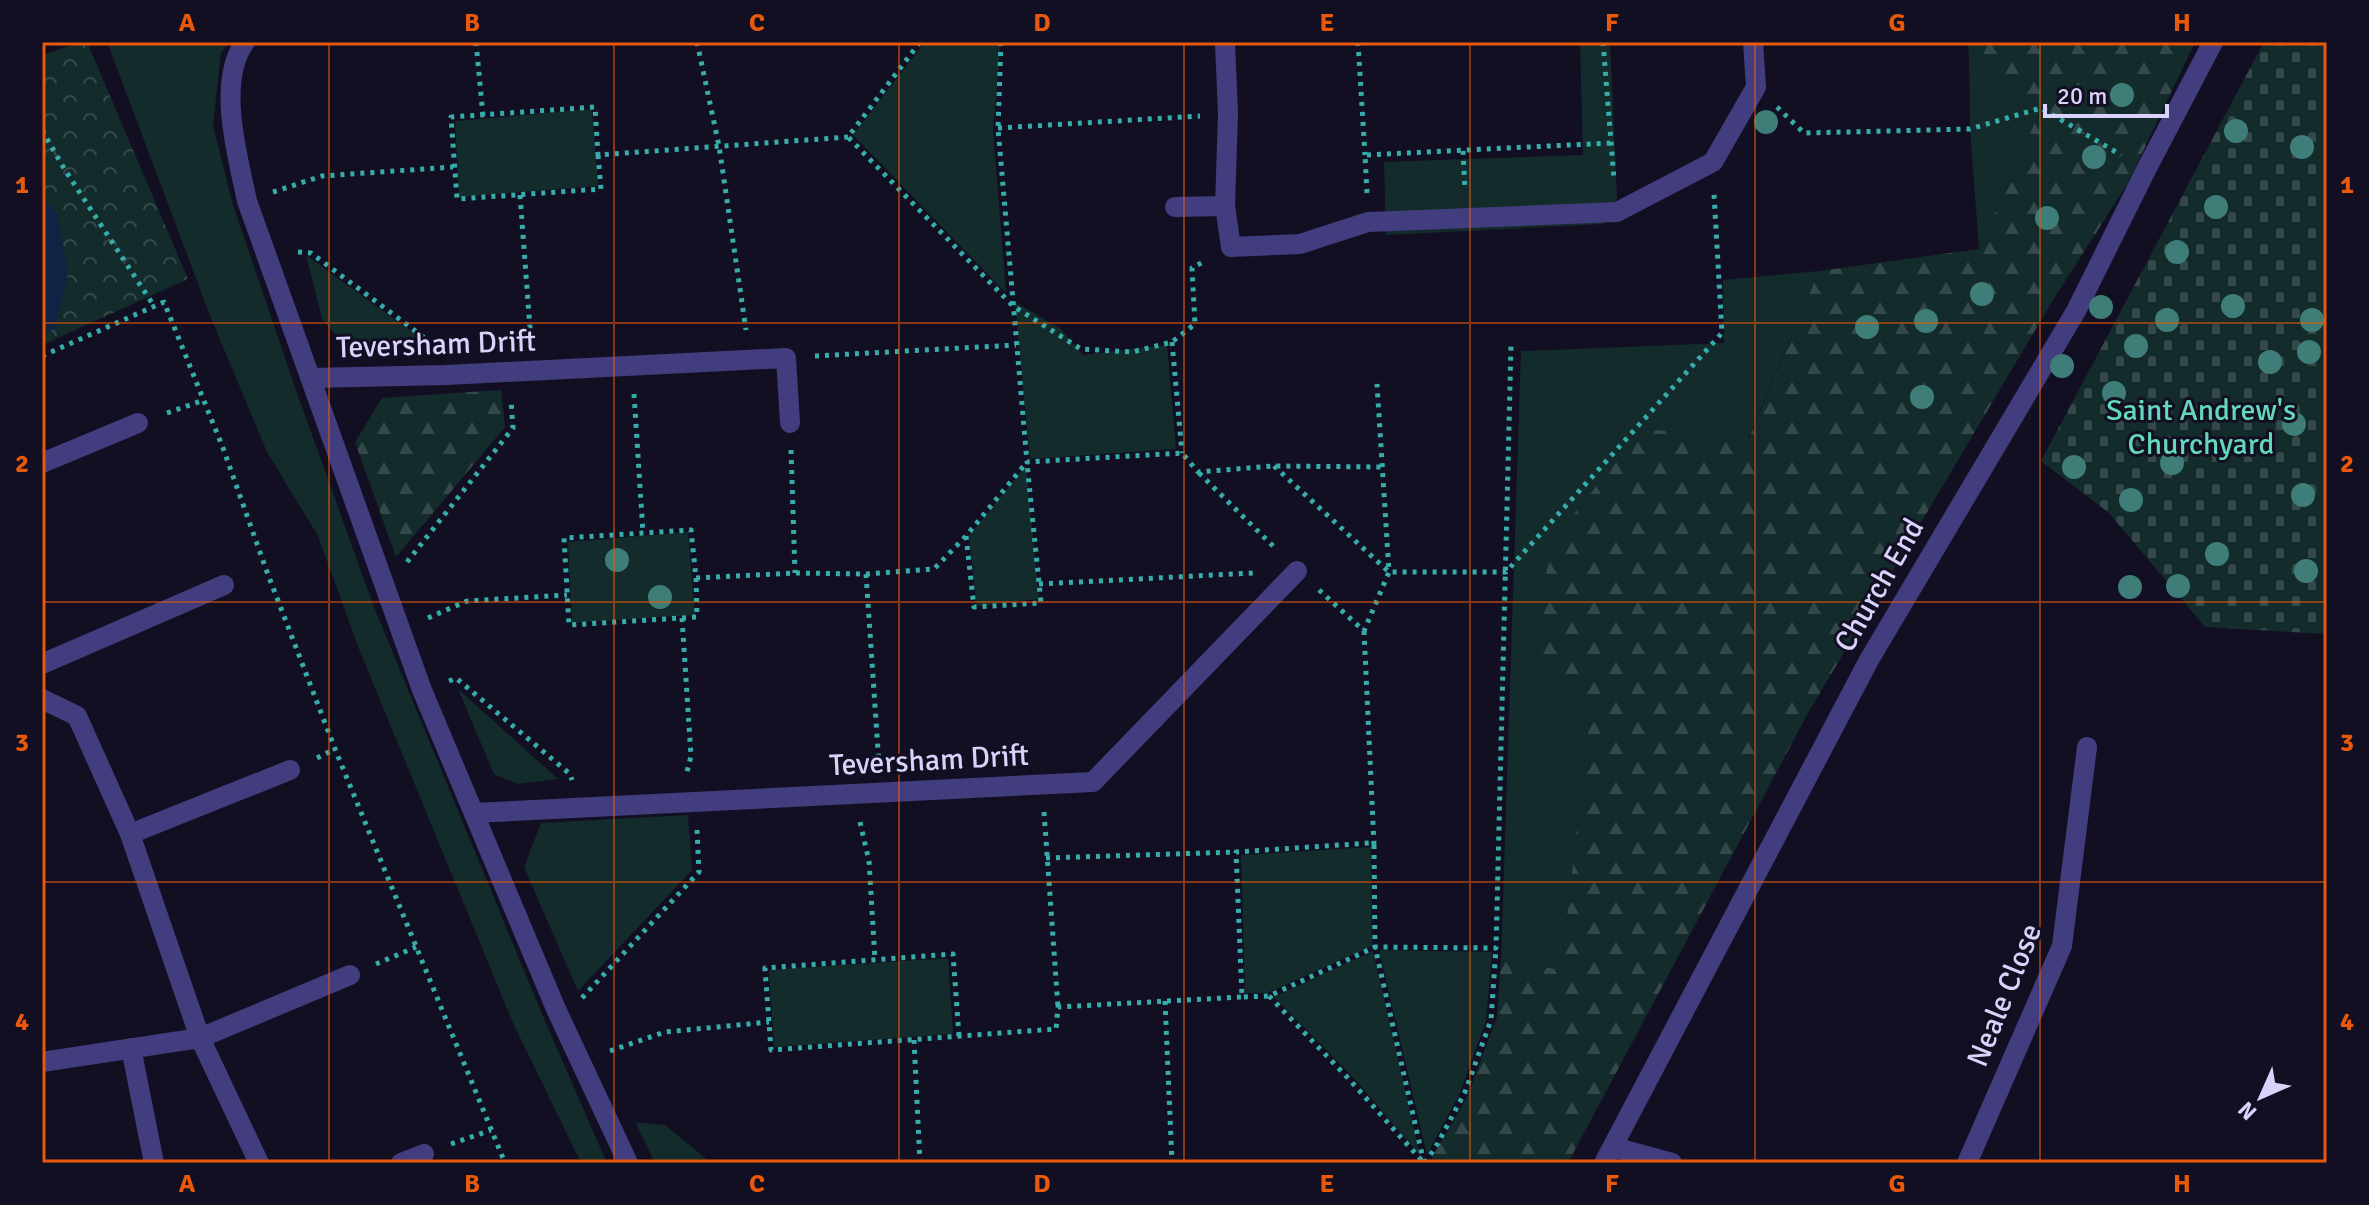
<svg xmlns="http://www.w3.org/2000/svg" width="2369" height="1205" viewBox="0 0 2369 1205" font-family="Signika,sans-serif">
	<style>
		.green { fill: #132b2b }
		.forest { fill: url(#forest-firs) }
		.cemetery { fill: url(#cemetery-stones) }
		.park { fill: url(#park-crowns) }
		.water { fill: #112344 }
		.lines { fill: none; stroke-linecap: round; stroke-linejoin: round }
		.path { stroke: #36adaa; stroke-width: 5; stroke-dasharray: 4 6; stroke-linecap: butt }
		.lane { stroke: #423d7e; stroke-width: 20 }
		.street { stroke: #423d7e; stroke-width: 20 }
		.tree { fill: #3f7e78 }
		.grid { fill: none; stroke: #e8590c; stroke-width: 2; stroke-opacity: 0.55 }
		.labels { text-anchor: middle; stroke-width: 6; stroke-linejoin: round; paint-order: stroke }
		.street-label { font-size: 30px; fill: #d9d3fc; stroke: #130f22 }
		.park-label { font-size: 30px; fill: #63d8be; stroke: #130f22 }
		.neatline { fill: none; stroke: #e8590c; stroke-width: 3 }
		.grid-label { font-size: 26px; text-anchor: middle; font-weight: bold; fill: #e8590c }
	</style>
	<defs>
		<pattern id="forest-firs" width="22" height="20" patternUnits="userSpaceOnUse" patternTransform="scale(2)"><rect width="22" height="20" fill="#132b2b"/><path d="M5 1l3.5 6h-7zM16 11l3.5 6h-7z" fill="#35494b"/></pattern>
		<pattern id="cemetery-stones" width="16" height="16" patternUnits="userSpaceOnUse" patternTransform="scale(2)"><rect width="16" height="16" fill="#132b2b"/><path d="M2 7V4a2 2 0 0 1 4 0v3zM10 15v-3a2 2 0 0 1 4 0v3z" fill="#35494b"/></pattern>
		<pattern id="park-crowns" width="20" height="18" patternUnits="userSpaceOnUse" patternTransform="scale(2)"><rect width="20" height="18" fill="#132b2b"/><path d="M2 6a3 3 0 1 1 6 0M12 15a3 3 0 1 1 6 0" fill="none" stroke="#35494b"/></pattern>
	</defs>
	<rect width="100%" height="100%" fill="#130f22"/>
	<g class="green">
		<path d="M107,42H229L221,53L213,125L233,205L298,396L374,607L542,1014L607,1163H581L513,1023L359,649L318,536L267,452L211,318Z"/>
		<path d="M925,42H1001L993,130L1006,293L853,135Z"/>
		<path d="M1580,42H1610L1617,198L1603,224L1386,235L1384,162L1583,155Z"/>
		<path d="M1969,58L2041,108L1979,249L1970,129Z"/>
		<path d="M592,109L598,186L459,197L455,121Z"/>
		<path d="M306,255L431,346L341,341L322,319Z"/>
		<path d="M1819,271L1748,439L1643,429L1533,650L1590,712L1561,971L1501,960L1521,351L1724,343L1723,280Z"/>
		<path d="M1015,302L1061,329L1083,355L1167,345L1176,449L1030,459Z"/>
		<path d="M1026,466L1039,599L977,606L969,536Z"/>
		<path d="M688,532L695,615L572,623L568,542Z"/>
		<path d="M458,689L558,779L517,784L494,774Z"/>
		<path d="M688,815L692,870L578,991L524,867L541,823Z"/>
		<path d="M1371,847L1372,946L1267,993H1245L1241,855Z"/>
		<path d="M1379,950L1492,952L1486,1021L1460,1093L1427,1155Z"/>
		<path d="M1373,951L1420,1155L1351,1075L1274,997Z"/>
		<path d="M948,958L953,1034L774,1047L769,970Z"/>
		<path d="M635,1122L665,1125L711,1163H655Z"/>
	</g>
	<g class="forest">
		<path d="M1968,42H2195L2128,183L2053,300L1808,713L1568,1163H1429L1467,1097L1497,1017L1501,960L1561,970L1590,712L1533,650L1552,541L1643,429L1749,438L1819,271L1979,249L2041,108L1969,58Z"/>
		<path d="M501,390L505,427L396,557L355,442L382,398Z"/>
	</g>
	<path class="cemetery" d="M2264,42H2327V634L2205,627L2109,513L2041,461Z"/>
	<path class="park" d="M82,42H87L188,279L42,345V55Z"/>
	<path class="water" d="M42,197L57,214L68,274L54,329L42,335Z"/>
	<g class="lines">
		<g class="path">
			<path d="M476,42L483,116"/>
			<path d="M697,42L719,146L746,330"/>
			<path d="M920,42L848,137L1013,306L1081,349L1132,352L1172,342L1195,324L1192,268L1205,261"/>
			<path d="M1001,42L998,128L1027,462L1182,453L1198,472L1273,466L1381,467"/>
			<path d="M1358,42L1365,155"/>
			<path d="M1603,42L1614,179"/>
			<path d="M1777,107L1804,133L1970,129L2041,108L2121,155"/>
			<path d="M998,128L1200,116"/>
			<path d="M42,130L65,170L154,306"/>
			<path d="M1463,151L1465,190"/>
			<path d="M598,155L601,189L457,199L451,117L595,107L598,155L848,137"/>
			<path d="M273,192L322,176L453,167"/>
			<path d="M1367,193L1365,155L1610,143"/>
			<path d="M520,195L531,342"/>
			<path d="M298,252L311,253L434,345"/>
			<path d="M1172,342L1182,453"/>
			<path d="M42,356L164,302L223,448L267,572L335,749L505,1163"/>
			<path d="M815,356L1016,345"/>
			<path d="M634,394L643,533"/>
			<path d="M167,413L204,400"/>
			<path d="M791,450L795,573"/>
			<path d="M1274,466L1389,572H1506L1722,333L1714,194"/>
			<path d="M1199,473L1277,550"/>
			<path d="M966,536L974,607L1041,603L1027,463"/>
			<path d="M407,562L513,428L511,401"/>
			<path d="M866,574L879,765"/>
			<path d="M696,578L697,617L569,625L564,538L691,530L696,578L795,573L866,574L934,569L966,536L1027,462"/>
			<path d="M1039,584L1254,573"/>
			<path d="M1319,590L1364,631L1389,572L1377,384"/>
			<path d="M428,618L467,601L567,595"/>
			<path d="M682,618L691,756L687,772"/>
			<path d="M1364,631L1374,845L1370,843L1236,852L1242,997L1269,996L1375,947L1374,845"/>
			<path d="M449,681L456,678L570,774L572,780"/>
			<path d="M317,758L335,749"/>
			<path d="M1044,812L1058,1007"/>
			<path d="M860,822L869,861L875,960"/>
			<path d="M1046,858L1236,852"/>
			<path d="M376,964L416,947"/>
			<path d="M1269,996L1348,1078L1423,1162"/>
			<path d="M582,998L699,872L697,830"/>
			<path d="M1165,1001L1172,1163"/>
			<path d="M959,1036L953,954L765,968L771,1050L1056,1029L1058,1007L1242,997"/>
			<path d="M914,1040L920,1163"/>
			<path d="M610,1051L665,1032L769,1022"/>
			<path d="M451,1144L491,1130"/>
			<path d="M1424,1163L1375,947L1496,948L1511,345"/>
			<path d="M1425,1163L1438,1143L1465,1092L1491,1020L1496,948"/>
		</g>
		<path class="lane" d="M1231,247L1300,244L1368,222L1617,212L1713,162L1756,87"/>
		<g class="street">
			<path d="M245,42C216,82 238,157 247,201L422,690L556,1009L628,1163"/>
			<path d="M1225,42L1228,114L1225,206L1231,247"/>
			<path d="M1753,42L1756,87"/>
			<path d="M1175,207L1225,206"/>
			<path d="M311,378L446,375L786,358L790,423"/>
			<path d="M42,463L138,423"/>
			<path d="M42,664L224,585"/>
			<path d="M42,699L77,716L130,834L200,1038L259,1163"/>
			<path d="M474,813L1093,782L1297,571"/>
			<path d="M130,834L290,770"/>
			<path d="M131,1048L154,1163"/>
			<path d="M42,1062L200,1038L350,975"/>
			<path d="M1613,1147L1672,1163"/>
			<path d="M401,1163L424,1154"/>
			<path d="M1604,1163L1869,660L2076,311L2146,170L2213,42"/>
			<path d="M1967,1163L2062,946L2087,747"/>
		</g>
	</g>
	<g class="tree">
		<circle cx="2122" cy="95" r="12"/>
		<circle cx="1766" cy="122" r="12"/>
		<circle cx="2236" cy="131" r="12"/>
		<circle cx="2302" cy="147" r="12"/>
		<circle cx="2094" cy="157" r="12"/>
		<circle cx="2216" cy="207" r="12"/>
		<circle cx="2047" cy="218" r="12"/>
		<circle cx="2177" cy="252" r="12"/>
		<circle cx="1982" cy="294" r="12"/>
		<circle cx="2233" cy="306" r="12"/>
		<circle cx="2101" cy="307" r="12"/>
		<circle cx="2167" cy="320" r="12"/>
		<circle cx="2312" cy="320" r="12"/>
		<circle cx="1926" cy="321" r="12"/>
		<circle cx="1867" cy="327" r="12"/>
		<circle cx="2136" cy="346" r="12"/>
		<circle cx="2309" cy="352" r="12"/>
		<circle cx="2270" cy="362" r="12"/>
		<circle cx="2062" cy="366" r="12"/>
		<circle cx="2114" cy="393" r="12"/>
		<circle cx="1922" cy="397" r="12"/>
		<circle cx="2294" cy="424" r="12"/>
		<circle cx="2172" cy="463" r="12"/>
		<circle cx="2074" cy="467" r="12"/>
		<circle cx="2303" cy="495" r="12"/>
		<circle cx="2131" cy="500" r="12"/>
		<circle cx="2217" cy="554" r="12"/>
		<circle cx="617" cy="560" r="12"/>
		<circle cx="2306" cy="571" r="12"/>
		<circle cx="2178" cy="586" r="12"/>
		<circle cx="2130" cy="587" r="12"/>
		<circle cx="660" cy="597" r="12"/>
	</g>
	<path class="grid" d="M329,42V1163M614,42V1163M899,42V1163M1184,42V1163M1470,42V1163M1755,42V1163M2040,42V1163M42,323H2327M42,602H2327M42,882H2327"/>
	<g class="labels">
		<g class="street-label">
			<text transform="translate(436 344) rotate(-2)" y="10">Teversham Drift</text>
			<text transform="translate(1879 585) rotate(-60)" y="10">Church End</text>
			<text transform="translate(929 760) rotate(-3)" y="10">Teversham Drift</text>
			<text transform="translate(2004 995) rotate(-68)" y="10">Neale Close</text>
		</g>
		<g class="park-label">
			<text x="2201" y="420">Saint Andrew's<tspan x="2201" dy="34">Churchyard</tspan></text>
		</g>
	</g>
	<rect width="2369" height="1205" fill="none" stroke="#130f22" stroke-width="88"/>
	<g transform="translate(2261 1097) rotate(225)" stroke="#130f22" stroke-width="6" paint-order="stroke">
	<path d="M0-6L14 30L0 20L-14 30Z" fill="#d9d3fc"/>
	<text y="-12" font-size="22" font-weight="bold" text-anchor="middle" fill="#d9d3fc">N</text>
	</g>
	<path d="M2045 104v12h122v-12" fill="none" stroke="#d9d3fc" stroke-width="4"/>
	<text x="2057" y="104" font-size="24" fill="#d9d3fc" stroke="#130f22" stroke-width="6" paint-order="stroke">20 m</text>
	<rect x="44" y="44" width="2281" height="1117" class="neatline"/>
	<g class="grid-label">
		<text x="187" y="31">A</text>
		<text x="472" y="31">B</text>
		<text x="757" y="31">C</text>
		<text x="1042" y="31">D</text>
		<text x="1327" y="31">E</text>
		<text x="1612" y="31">F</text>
		<text x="1897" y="31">G</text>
		<text x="2182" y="31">H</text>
		<text x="22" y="193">1</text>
		<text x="2347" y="193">1</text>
		<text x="22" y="472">2</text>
		<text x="2347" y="472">2</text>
		<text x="22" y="751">3</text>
		<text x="2347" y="751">3</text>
		<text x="22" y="1030">4</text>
		<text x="2347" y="1030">4</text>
		<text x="187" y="1192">A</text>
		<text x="472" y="1192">B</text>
		<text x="757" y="1192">C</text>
		<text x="1042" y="1192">D</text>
		<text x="1327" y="1192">E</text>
		<text x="1612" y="1192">F</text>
		<text x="1897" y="1192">G</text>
		<text x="2182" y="1192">H</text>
	</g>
</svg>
